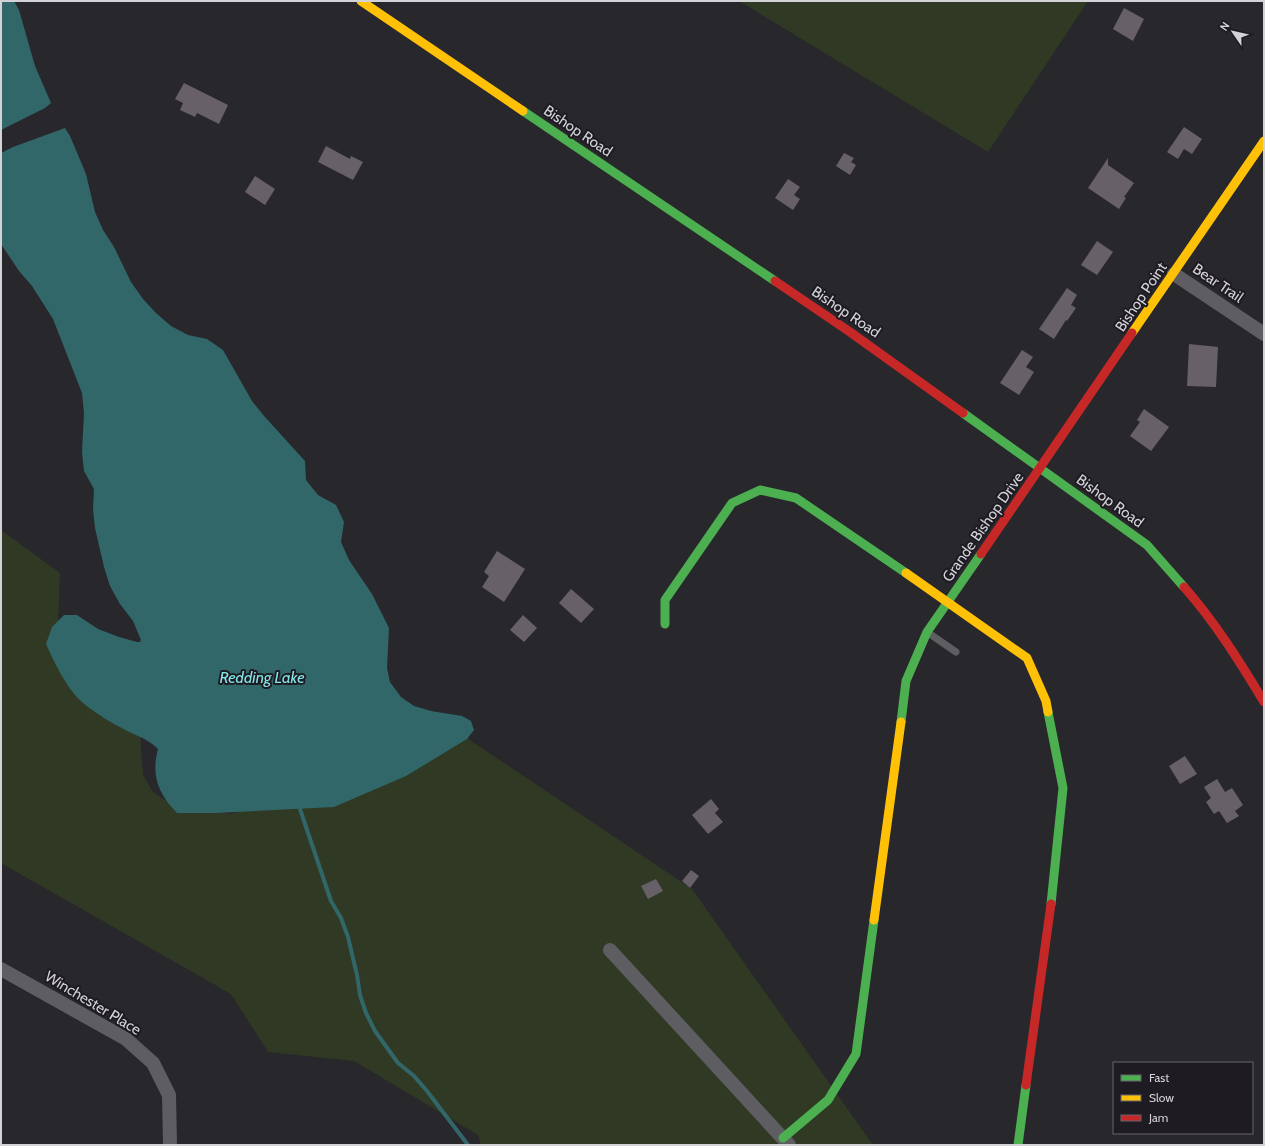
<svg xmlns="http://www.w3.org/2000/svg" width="1265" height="1146" viewBox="0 0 1265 1146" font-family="Cabin,sans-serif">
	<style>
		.green { fill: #303924 }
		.water { fill: #316769 }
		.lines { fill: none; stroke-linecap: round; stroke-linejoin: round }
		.stream { stroke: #316769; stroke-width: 4 }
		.building { fill: #686068 }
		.lane { stroke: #5e5d61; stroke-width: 7 }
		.street { stroke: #5e5d61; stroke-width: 14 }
		.fast { stroke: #4caf50; stroke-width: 9 }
		.slow { stroke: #ffc107; stroke-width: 9 }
		.jam { stroke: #c62828; stroke-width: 9 }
		.labels { text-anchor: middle; stroke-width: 4; stroke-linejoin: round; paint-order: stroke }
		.street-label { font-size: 15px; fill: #d3d2d7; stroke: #1e1b23 }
		.water-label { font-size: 16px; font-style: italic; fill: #85e6e9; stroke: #1e1b23 }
	</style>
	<rect width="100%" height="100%" fill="#28272b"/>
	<g class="green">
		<path d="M739,1H1088L988,152Z"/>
		<path d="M1,530L60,573L57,656L140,732L143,775L153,792L174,806L231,814L297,794L446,724L692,889L873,1145H481L478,1135L354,1061L268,1052L231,994L1,863Z"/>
	</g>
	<g class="water">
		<path d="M1,1H14L19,10L35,66L51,103L45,108L1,130Z"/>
		<path d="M65,128L70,136L86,174L95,212L103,230L114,247L131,282L143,299L156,313L171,326L188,335L207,339L223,350L252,401L265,417L305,461L306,480L318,495L336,505L344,522L341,542L349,560L372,594L389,628L387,668L390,682L401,697L414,706L431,711L462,716L471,721L474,730L467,739L406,776L334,807L216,813H177C158,793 151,776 158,749C148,738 131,734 118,726C107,721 82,704 75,695C63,680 54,662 46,644L52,627L64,615H77L98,629L119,637L137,642H140L141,640L133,621L120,604L110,586L104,567L95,528L93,509L94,489L84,471L82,452L84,413L82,393L53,319L32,286L19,271L1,244V153L13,147Z"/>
	</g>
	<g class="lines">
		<path class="stream" d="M300,809L331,901L341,918L348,937L357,975L360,995L366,1013L375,1031L398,1063L414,1076L427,1091L468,1145"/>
	</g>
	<g class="building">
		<path d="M1124,8L1144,19L1133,41L1113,29Z"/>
		<path d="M184,83L228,105L219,124L197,113L195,117L180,110L183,103L175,99Z"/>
		<path d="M1184,127L1202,139L1192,154L1184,149L1178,159L1167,152Z"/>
		<path d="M326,146L350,159L351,156L363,162L353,180L318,162Z"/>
		<path d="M844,153L854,158L851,162L856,165L850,175L836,166Z"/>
		<path d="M1108,158V165L1134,183L1124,197L1126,198L1119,209L1088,188Z"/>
		<path d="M255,176L275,189L265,205L245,192Z"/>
		<path d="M788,179L800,187L794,195L800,199L793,210L775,198Z"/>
		<path d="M1097,241L1113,252L1097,275L1081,265Z"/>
		<path d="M1067,288L1077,295L1071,305L1076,308L1067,321L1066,320L1054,339L1039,329Z"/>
		<path d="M1189,344L1218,347L1216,387L1187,386Z"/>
		<path d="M1022,350L1033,357L1026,367L1034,372L1019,395L1000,383Z"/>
		<path d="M1144,409L1169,427L1151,451L1130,436L1140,422L1137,420Z"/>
		<path d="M497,551L525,569L504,602L482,587L489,576L484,572Z"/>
		<path d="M571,589L594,609L581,623L559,603Z"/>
		<path d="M523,615L537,628L524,642L510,630Z"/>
		<path d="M1185,756L1197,774L1180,784L1169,766Z"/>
		<path d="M1217,779L1225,792L1232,788L1243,805L1235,811L1239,816L1227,823L1219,811L1214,814L1206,802L1211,798L1204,787Z"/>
		<path d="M711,799L719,809L715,813L723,822L708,834L692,815Z"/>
		<path d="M691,870L699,876L690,888L682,881Z"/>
		<path d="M656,879L663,891L648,899L641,886Z"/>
	</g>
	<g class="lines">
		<path class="lane" d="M927,632L956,652"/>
		<g class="street">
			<path d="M1174,274L1264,334"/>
			<path d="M610,950L789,1145"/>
			<path d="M1,969L126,1039L153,1063L169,1095L170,1145"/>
		</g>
		<g class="fast">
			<path d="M523,111L775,281"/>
			<path d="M963,413L1147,545L1184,587"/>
			<path d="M665,624V600L732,503L760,490L796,498L906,573"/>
			<path d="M1048,712L1063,788L1051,904"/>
			<path d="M901,722L906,681L927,632L981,554"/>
			<path d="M783,1138L828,1100L856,1054L874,920"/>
			<path d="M1018,1145L1026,1085"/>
		</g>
		<g class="slow">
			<path d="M361,1L523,111"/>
			<path d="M1132,333L1264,141"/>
			<path d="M906,573L1027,658L1046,701L1048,712"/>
			<path d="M874,920L901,722"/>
		</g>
		<g class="jam">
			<path d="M775,281L850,332L963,413"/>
			<path d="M981,554L1132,333"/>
			<path d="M1184,587C1215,622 1240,662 1264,702"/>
			<path d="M1026,1085L1051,904"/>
		</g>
	</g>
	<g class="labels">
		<g class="street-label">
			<text transform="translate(578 131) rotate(34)" y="5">Bishop Road</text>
			<text transform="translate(1218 283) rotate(34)" y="5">Bear Trail</text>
			<text transform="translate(1141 297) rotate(-56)" y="5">Bishop Point</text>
			<text transform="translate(846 312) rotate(34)" y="5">Bishop Road</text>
			<text transform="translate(1110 501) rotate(36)" y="5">Bishop Road</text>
			<text transform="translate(983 527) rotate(-55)" y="5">Grande Bishop Drive</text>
			<text transform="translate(93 1003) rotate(31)" y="5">Winchester Place</text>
		</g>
		<g class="water-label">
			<text x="262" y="683">Redding Lake</text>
		</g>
	</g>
	<rect width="1265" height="1146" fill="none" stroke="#d3d2d7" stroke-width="4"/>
	<rect x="1113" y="1062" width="140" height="72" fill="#1e1b23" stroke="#66646b"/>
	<rect x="1121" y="1075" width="20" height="6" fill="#4caf50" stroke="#66646b"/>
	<text x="1149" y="1082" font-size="12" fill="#d3d2d7">Fast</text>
	<rect x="1121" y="1095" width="20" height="6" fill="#ffc107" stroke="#66646b"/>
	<text x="1149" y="1102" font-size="12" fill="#d3d2d7">Slow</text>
	<rect x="1121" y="1115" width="20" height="6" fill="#c62828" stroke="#66646b"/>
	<text x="1149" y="1122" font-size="12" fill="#d3d2d7">Jam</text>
	<g transform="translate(1233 32) rotate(304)" stroke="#1e1b23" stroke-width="3" paint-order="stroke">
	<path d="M0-3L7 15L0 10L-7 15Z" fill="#d3d2d7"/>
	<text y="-6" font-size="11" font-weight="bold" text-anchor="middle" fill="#d3d2d7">N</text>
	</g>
</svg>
